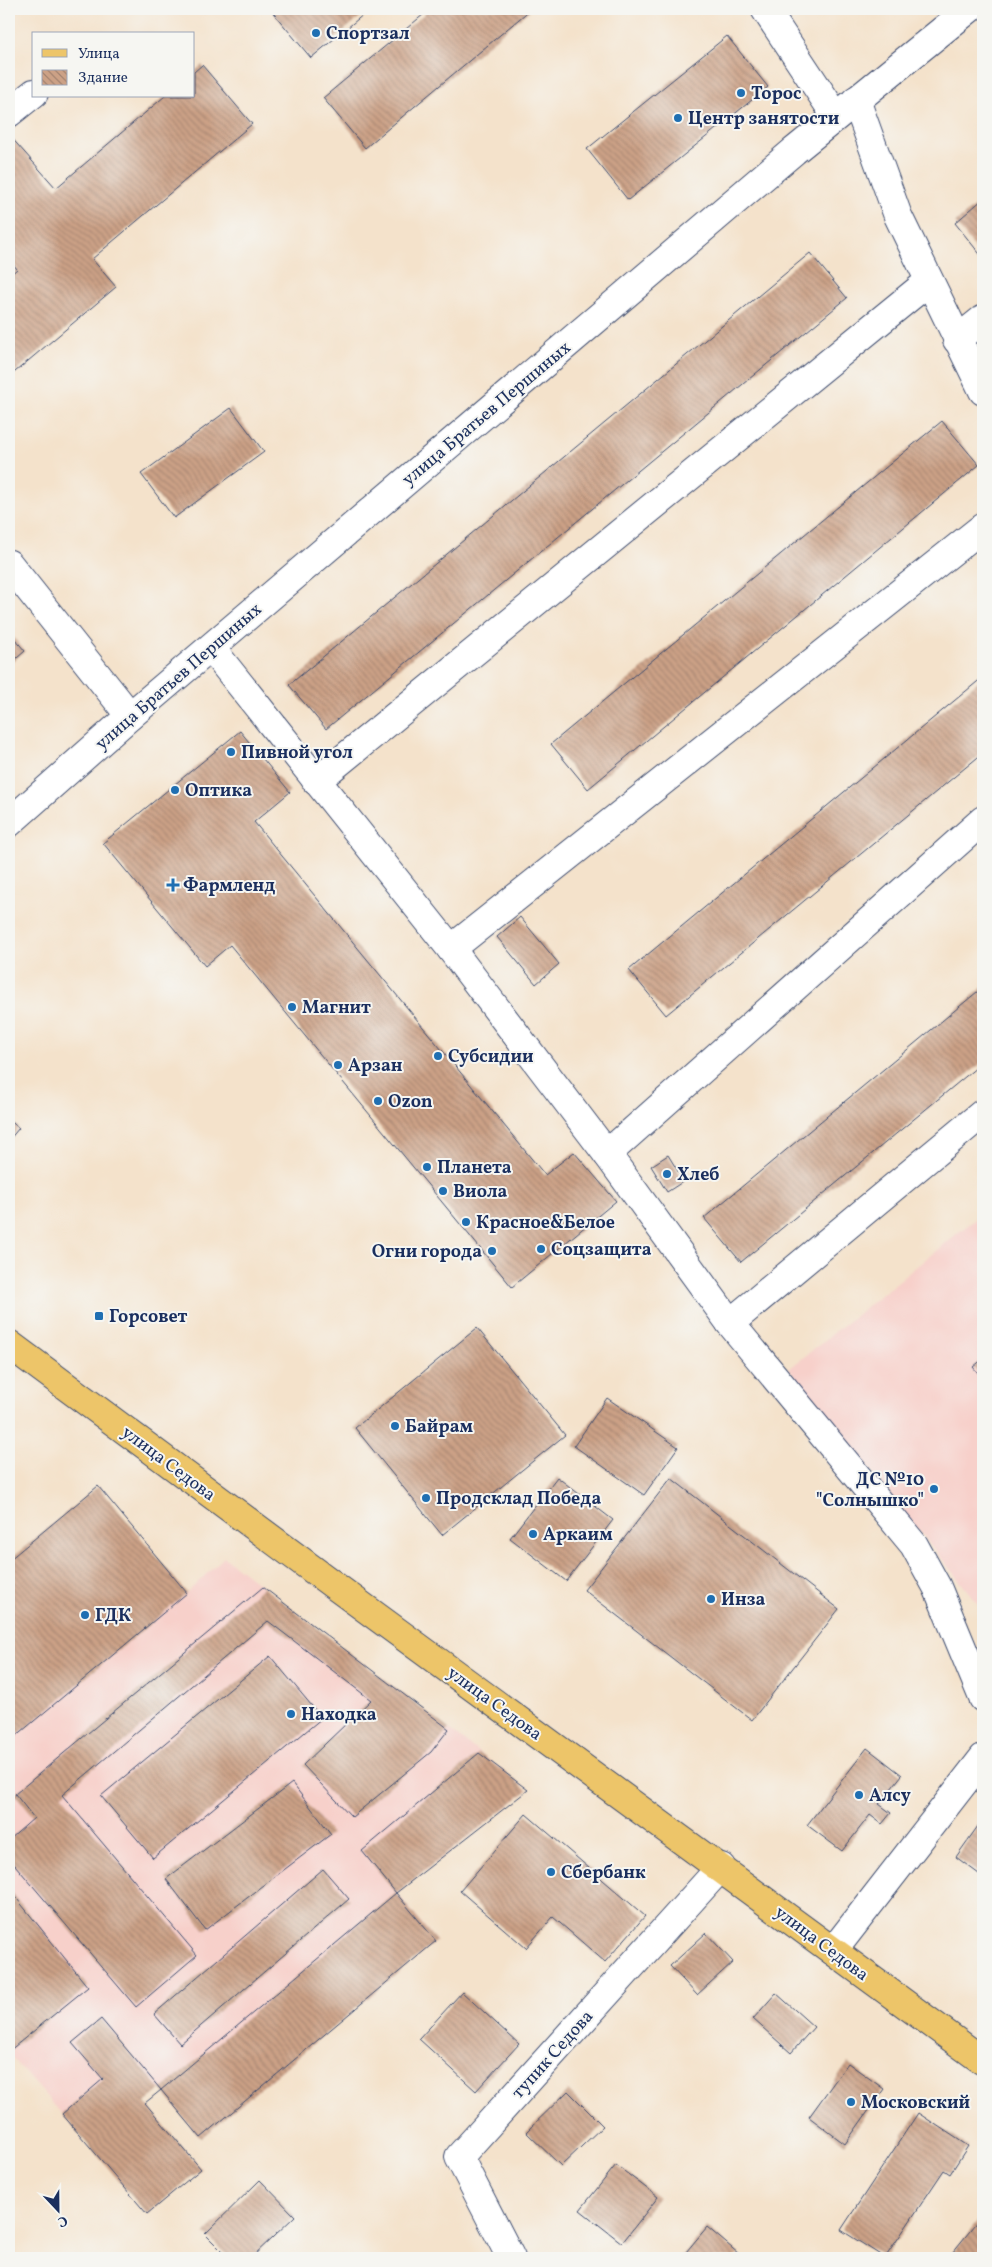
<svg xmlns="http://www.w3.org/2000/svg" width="992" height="2267" viewBox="0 0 992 2267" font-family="Vollkorn,serif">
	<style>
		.built { fill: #f7d0ca }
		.building { fill: url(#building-back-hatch) }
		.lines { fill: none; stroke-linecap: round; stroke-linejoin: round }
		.minor-casing { stroke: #3c4a6e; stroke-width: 30 }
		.major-casing { stroke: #3c4a6e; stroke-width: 30 }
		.minor { stroke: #fff; stroke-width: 28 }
		.major { stroke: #edc569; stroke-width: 28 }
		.poi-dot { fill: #1f6fb2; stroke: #f6f6f2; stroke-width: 2 }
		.labels { text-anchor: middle; stroke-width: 4; stroke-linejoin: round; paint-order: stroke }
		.poi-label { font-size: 18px; font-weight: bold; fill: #1b2f5e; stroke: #f6f6f2; text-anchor: start }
		.street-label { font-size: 18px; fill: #1b2f5e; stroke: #f6f6f2 }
	</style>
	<defs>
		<pattern id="building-back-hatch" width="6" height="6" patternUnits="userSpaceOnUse" patternTransform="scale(1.25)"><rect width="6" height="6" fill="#cca186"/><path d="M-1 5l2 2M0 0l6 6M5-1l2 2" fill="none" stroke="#a58471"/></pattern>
	</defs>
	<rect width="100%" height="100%" fill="#f6f6f2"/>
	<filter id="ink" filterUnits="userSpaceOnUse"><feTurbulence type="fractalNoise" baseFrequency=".02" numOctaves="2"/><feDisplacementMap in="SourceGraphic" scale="10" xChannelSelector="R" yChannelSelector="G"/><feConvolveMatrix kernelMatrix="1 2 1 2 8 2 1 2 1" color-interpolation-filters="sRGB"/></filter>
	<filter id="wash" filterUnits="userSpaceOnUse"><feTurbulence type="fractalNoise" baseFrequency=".0096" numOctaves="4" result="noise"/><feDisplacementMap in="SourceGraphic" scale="20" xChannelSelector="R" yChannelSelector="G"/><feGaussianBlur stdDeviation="1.12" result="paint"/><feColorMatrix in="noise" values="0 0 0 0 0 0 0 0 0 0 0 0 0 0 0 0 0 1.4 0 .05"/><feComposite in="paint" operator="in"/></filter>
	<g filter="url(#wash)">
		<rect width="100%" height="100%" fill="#f4e2cb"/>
		<g class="built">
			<path d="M983,1213V1610L789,1369Z"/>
			<path d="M224,1557L528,1790L397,1893L436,1941L201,2138L132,2055L62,2114L9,2054V1742L187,1593Z"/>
		</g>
		<g id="blocks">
			<g class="building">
				<path d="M270,9H370L311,58Z"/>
				<path d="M430,9H531L365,148L323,98Z"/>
				<path d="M727,36L768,87L628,200L587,149Z"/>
				<path d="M202,65L252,124L92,259L116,287L9,377V276L17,269L9,259V135L56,188L165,96H194V72Z"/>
				<path d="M983,199V258L955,223Z"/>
				<path d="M810,253L847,298L326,729L289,685Z"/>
				<path d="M231,408L264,452L174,518L141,474Z"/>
				<path d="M942,421L979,465L588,789L551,744Z"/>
				<path d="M9,632L25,651L9,665Z"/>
				<path d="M983,677V753L666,1015L629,970Z"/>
				<path d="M240,731L290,792L254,822L545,1175L574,1152L616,1201L512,1287L230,945L205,966L103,843Z"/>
				<path d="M520,917L559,964L536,984L497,937Z"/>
				<path d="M983,987V1062L741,1262L704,1218Z"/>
				<path d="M9,1120L19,1128L9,1140Z"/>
				<path d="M668,1155L684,1181L667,1192L651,1166Z"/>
				<path d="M477,1328L565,1435L442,1535L355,1428Z"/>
				<path d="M983,1359V1379L973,1367Z"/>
				<path d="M607,1398L678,1447L644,1495L574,1446Z"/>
				<path d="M557,1477L613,1520L566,1581L510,1538Z"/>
				<path d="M671,1478L839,1609L752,1720L584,1590Z"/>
				<path d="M98,1486L187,1593L9,1742V1560Z"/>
				<path d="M263,1587L449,1729L431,1752L352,1817L303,1765L371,1700L268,1621L62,1795L197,1955L136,2007L9,1858V1840L34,1818L15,1794Z"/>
				<path d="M270,1656L322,1718L153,1858L101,1796Z"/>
				<path d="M867,1748L902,1775L879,1804L891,1813L882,1824L870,1815L842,1851L807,1825Z"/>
				<path d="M479,1753L528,1790L396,1893L362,1851Z"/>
				<path d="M292,1783L331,1834L205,1930L166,1879Z"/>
				<path d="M526,1814L645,1916L605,1962L553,1917L526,1948L460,1891Z"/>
				<path d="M983,1819V1877L956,1857Z"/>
				<path d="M323,1869L349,1899L180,2044L154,2014Z"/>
				<path d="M9,1889L88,1987L9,2051Z"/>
				<path d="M396,1893L436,1941L201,2138L161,2090L145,2103L201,2169L147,2214L62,2114L103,2079L72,2043L101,2019L161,2090Z"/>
				<path d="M706,1933L733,1962L697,1995L670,1966Z"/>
				<path d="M462,1992L519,2044L476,2091L419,2039Z"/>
				<path d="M776,1993L814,2027L791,2053L753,2019Z"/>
				<path d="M848,2063L884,2089L845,2144L809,2117Z"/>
				<path d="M568,2091L603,2126L561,2166L526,2132Z"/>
				<path d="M918,2113L968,2146L950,2174L944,2170L885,2258L841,2230Z"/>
				<path d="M616,2165L658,2197L622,2243L580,2210Z"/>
				<path d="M260,2180L295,2216L251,2258H229L205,2234Z"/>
				<path d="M983,2215V2258H948Z"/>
				<path d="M707,2227L739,2254L736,2258H681Z"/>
			</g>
		</g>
	</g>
	<g filter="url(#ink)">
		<use href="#blocks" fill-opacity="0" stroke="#3c4a6e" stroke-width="1"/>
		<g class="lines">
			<defs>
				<g id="minor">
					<path d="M765,9L836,116"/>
					<path d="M856,100L898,216L983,391"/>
					<path d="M9,113L34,93"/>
					<path d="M957,340L983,319"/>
					<path d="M9,564L130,716"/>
					<path d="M211,648L451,949L607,1154L730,1323L914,1545L937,1587L983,1698"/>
					<path d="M316,781L928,282"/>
					<path d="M9,823L130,716L794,151L969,9"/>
					<path d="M451,949L983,527"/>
					<path d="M607,1154L983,820"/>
					<path d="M730,1323L983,1113"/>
					<path d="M833,1951L983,1758"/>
					<path d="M511,2258L459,2157L721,1867"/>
				</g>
				<path id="major" d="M9,1344L339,1589L983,2061"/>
			</defs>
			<use href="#minor" class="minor-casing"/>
			<use href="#major" class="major-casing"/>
			<use href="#minor" class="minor"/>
			<use href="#major" class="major"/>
		</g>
	</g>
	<g class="poi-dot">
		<circle cx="316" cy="33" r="5"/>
		<circle cx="741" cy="93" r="5"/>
		<circle cx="678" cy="118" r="5"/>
		<circle cx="231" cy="752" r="5"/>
		<circle cx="175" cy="790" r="5"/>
		<path d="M170.5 877.5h5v5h5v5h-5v5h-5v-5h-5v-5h5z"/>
		<circle cx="292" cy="1007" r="5"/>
		<circle cx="438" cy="1056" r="5"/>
		<circle cx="338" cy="1065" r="5"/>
		<circle cx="378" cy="1101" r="5"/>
		<circle cx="427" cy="1167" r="5"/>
		<circle cx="667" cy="1174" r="5"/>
		<circle cx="443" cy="1191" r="5"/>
		<circle cx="466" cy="1222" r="5"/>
		<circle cx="541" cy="1249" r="5"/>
		<circle cx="492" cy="1251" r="5"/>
		<rect x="94" y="1311" width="10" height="10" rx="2.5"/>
		<circle cx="395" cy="1426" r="5"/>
		<circle cx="934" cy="1489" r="5"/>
		<circle cx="426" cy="1498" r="5"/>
		<circle cx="533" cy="1534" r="5"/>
		<circle cx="711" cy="1599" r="5"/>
		<circle cx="85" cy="1615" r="5"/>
		<circle cx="291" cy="1714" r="5"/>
		<circle cx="859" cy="1795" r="5"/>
		<circle cx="551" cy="1872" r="5"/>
		<circle cx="851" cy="2102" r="5"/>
	</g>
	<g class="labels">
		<g class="poi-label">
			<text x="326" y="39">Спортзал</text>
			<text x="751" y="99">Торос</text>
			<text x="688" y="124">Центр занятости</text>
			<text x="241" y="758">Пивной угол</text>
			<text x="185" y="796">Оптика</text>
			<text x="183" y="891">Фармленд</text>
			<text x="302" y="1013">Магнит</text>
			<text x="448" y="1062">Субсидии</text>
			<text x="348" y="1071">Арзан</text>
			<text x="388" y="1107">Ozon</text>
			<text x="437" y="1173">Планета</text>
			<text x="677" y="1180">Хлеб</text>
			<text x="453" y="1197">Виола</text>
			<text x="476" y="1228">Красное&amp;Белое</text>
			<text x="551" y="1255">Соцзащита</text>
			<text x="482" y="1257" text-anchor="end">Огни города</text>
			<text x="109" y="1322">Горсовет</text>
			<text x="405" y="1432">Байрам</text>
			<text x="924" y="1485" text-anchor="end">ДС №10<tspan x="924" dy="21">"Солнышко"</tspan></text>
			<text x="436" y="1504">Продсклад Победа</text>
			<text x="543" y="1540">Аркаим</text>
			<text x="721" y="1605">Инза</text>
			<text x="95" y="1621">ГДК</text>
			<text x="301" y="1720">Находка</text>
			<text x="869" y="1801">Алсу</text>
			<text x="561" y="1878">Сбербанк</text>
			<text x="861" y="2108">Московский</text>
		</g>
		<g class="street-label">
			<text transform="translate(486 413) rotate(-40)" y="6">улица Братьев Першиных</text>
			<text transform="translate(178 676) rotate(-41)" y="6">улица Братьев Першиных</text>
			<text transform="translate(169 1463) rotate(37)" y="6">улица Седова</text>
			<text transform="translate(495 1703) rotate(36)" y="6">улица Седова</text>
			<text transform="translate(822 1943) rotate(37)" y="6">улица Седова</text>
			<text transform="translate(552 2054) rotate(-48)" y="6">тупик Седова</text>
		</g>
	</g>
	<rect width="992" height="2267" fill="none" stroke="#f6f6f2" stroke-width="30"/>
	<rect x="32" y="32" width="162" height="65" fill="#f6f6f2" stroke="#9ea6b7"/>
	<rect x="42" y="49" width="25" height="8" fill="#edc569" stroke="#9ea6b7"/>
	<text x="78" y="58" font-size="15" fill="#1b2f5e">Улица</text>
	<rect x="42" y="70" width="25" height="15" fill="url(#building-back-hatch)" stroke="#9ea6b7"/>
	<text x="78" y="82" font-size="15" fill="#1b2f5e">Здание</text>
	<g transform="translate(58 2210) rotate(158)" stroke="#f6f6f2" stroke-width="4" paint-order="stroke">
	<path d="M0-4L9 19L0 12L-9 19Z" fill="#1b2f5e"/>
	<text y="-8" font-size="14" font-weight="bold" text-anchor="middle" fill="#1b2f5e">С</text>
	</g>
</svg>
